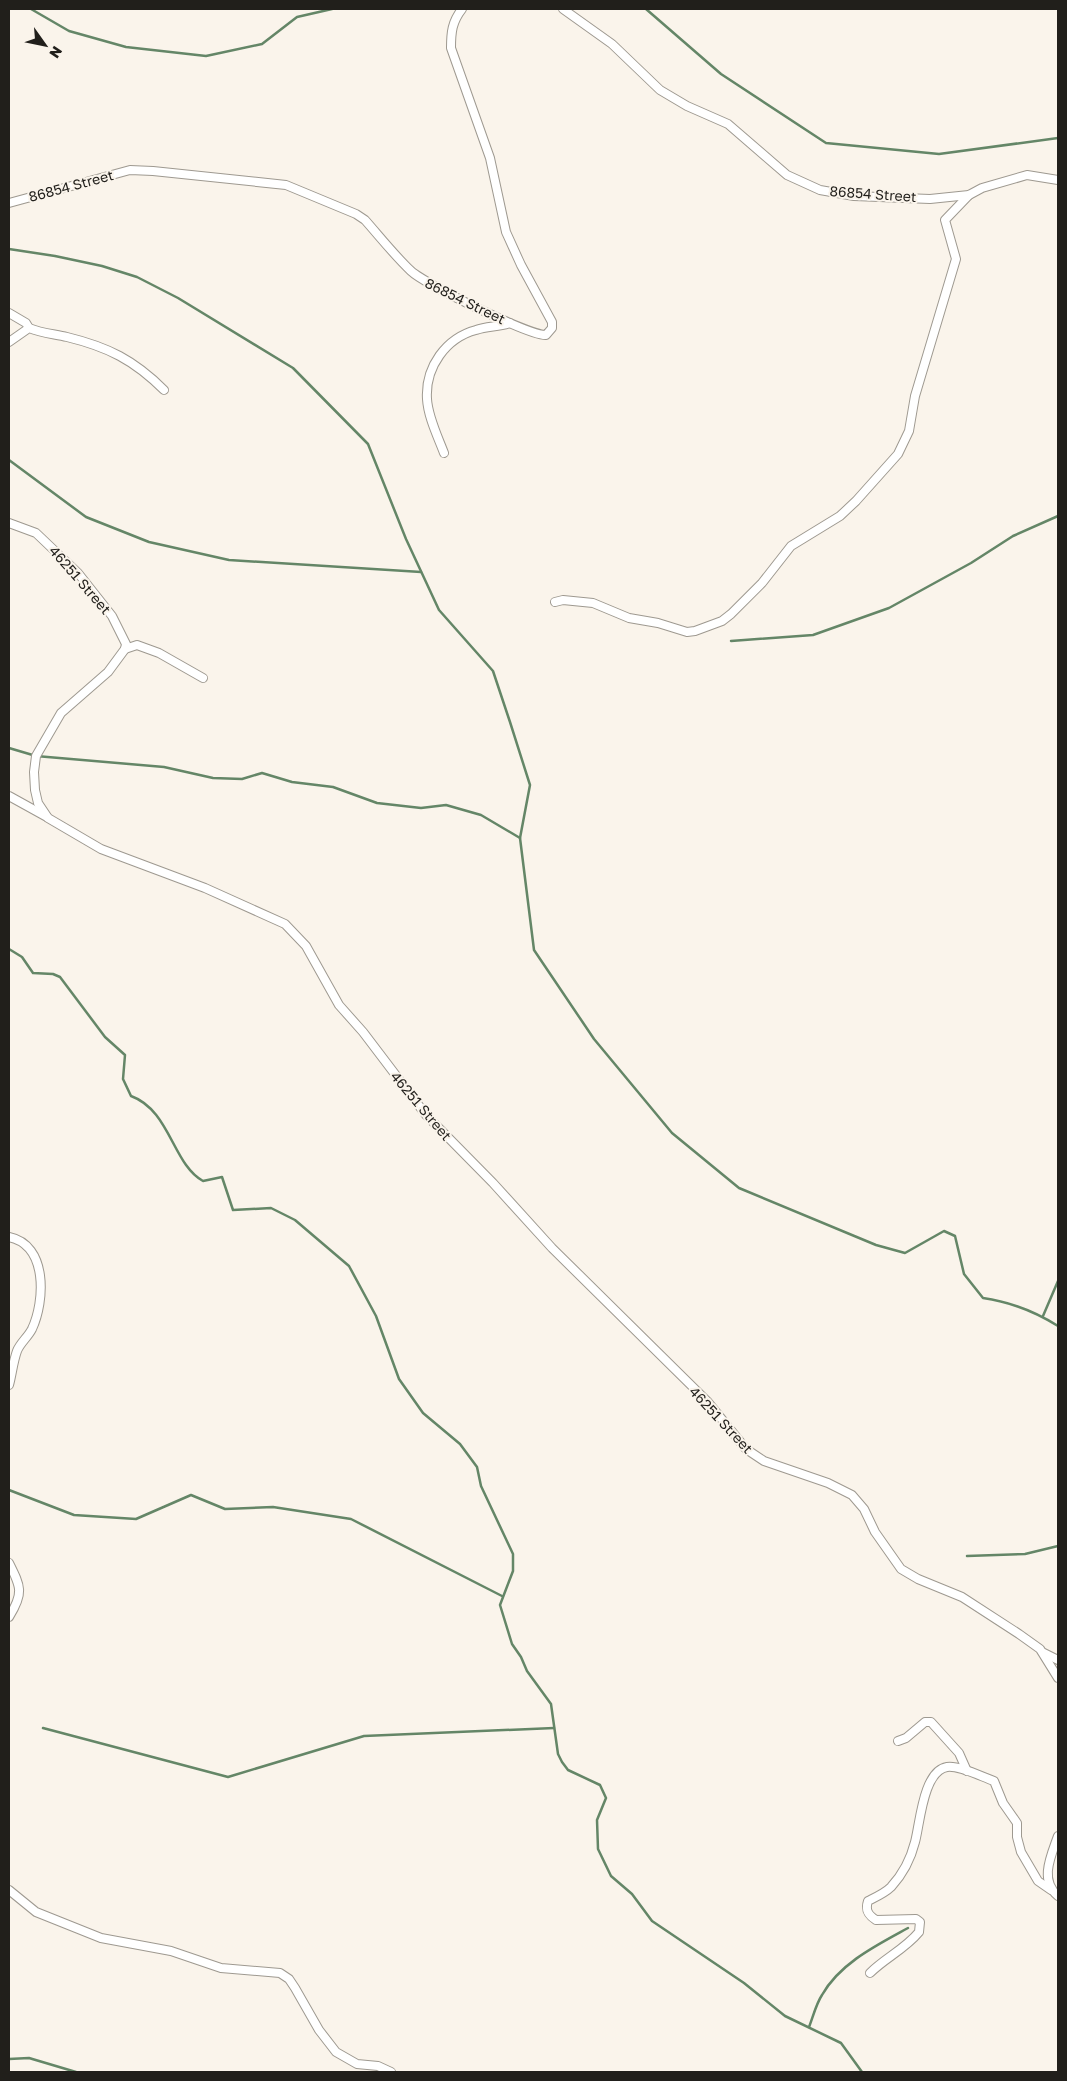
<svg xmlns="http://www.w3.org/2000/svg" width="1067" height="2081" viewBox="0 0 1067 2081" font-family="'Golos Text',sans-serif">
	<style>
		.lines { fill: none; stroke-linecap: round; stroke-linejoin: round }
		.stream { stroke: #648667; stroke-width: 2.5 }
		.street-casing { stroke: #9e9990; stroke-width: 10 }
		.street { stroke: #fff; stroke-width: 8 }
		.labels { text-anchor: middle; stroke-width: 4; stroke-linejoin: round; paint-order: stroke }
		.street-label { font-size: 14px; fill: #211f1b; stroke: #faf4eb }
	</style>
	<rect width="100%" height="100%" fill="#faf4eb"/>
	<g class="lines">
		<g class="stream">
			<path d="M31,9L69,31L126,47L206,56L262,44L297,17L332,9"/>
			<path d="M646,9L721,74L826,143L939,154L1058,138"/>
			<path d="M9,249L55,256L102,266L137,277L178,298L293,368L368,444L406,539L439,610L493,671L510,722L530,785L520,838L534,950L594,1039L672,1133L739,1188L876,1245L905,1253L944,1231L955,1236L964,1274L983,1298C1011,1302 1034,1311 1058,1326"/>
			<path d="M9,460L86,517L149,542L229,560L421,572"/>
			<path d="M731,641L813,635L889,608L971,563L1013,536L1058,516"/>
			<path d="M9,748L36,756L164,767L213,778L242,779L262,773L292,782L333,787L377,803L421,808L446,805L481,815L520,838"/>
			<path d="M9,949L22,957L33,973L53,974L60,977L105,1037L125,1055L123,1079L131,1096C170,1110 173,1165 203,1181L222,1177L233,1210L271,1208L295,1220L349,1266L376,1316L399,1379L423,1413L460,1444L477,1467L481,1486L513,1554V1571L500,1605L512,1644L521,1657L527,1671L551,1704L558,1754L562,1762L568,1770L600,1785L606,1798L597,1820L598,1849L611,1876L632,1894L652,1921L744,1983L785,2016L841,2043L862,2072"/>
			<path d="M1043,1316L1058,1281"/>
			<path d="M9,1490L74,1515L136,1519L191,1495L225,1509L273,1507L351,1519L502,1596"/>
			<path d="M967,1556L1025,1554L1058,1546"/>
			<path d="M43,1728L228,1777L364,1736L554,1728"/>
			<path d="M809,2027C813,2017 816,2004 822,1995C840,1963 877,1945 908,1928"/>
			<path d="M9,2059L29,2058L76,2072"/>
		</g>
		<defs>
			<g id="street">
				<path d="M563,9L612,44L660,90L687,106L728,124L787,175L820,190L854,196L930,199L969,195L982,188L1027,175L1058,180"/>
				<path d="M9,203L130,170L153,171L286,185L356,214L365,220C380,237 395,256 411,271C425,284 530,336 546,335L552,328V322L521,265L506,232L490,158L451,48C451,32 452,22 462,9"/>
				<path d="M9,313L26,323L29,328"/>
				<path d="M9,342L29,328C41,333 54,334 67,337C108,347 134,360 164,390"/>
				<path d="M444,453C438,437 428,417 427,399C425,367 446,338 476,330C487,326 499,327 510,323"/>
				<path d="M9,523L36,533L78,573L112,616L126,644L125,649L108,672L61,713L36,756L34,772L35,790L38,803L48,818L101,849L205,888L285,924L306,946L339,1005L363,1032L426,1115L493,1183L552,1248L707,1401L746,1449L764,1461L828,1483L852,1495L864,1509L875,1532L901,1569L918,1579L962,1597L1019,1634L1040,1649L1058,1678"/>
				<path d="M555,602L563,600L593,603L629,618L658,623L687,632L695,631L722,621L731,614L762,583L791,546L840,516L856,501L898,454L909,431L915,396L956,259L945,220L969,195"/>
				<path d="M125,649L137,645L159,653L203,678"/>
				<path d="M9,796L47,817"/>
				<path d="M9,1237C48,1245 45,1301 32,1329C28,1337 20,1343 17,1351C13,1362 12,1374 9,1385"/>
				<path d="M9,1563C21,1587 24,1593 9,1617"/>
				<path d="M1044,1653L1058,1660"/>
				<path d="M898,1741L906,1738L925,1722H931L959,1753L967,1771"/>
				<path d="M1058,1836C1051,1856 1039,1880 1058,1896"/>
				<path d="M9,1890L36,1912L101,1938L171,1951L221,1968L280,1973L289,1979L295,1988L319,2030L336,2052L357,2064L378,2066L391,2072"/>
				<path d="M870,1973C885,1958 905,1949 919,1932L920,1922L916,1919L876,1920C868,1915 865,1910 868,1901C876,1897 885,1893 891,1887C902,1875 911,1858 915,1842C920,1824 923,1771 947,1767C959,1765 982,1777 994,1781L1003,1803L1017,1823V1837L1021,1852L1038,1881L1051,1890"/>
			</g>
		</defs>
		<use href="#street" class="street-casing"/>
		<use href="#street" class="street"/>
	</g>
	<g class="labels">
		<g class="street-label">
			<text transform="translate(71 186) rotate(-15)" y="5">86854 Street</text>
			<text transform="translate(873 194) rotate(4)" y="5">86854 Street</text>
			<text transform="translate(465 301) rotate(26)" y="5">86854 Street</text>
			<text transform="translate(80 580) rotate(49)" y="5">46251 Street</text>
			<text transform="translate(421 1106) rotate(50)" y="5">46251 Street</text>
			<text transform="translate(721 1420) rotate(47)" y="5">46251 Street</text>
		</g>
	</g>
	<rect width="1067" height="2081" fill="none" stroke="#211f1b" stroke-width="20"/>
	<g transform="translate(45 45) rotate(123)" stroke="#faf4eb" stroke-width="4" paint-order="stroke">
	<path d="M0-4L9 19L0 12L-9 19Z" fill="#211f1b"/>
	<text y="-8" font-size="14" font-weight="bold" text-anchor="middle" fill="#211f1b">N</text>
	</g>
</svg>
